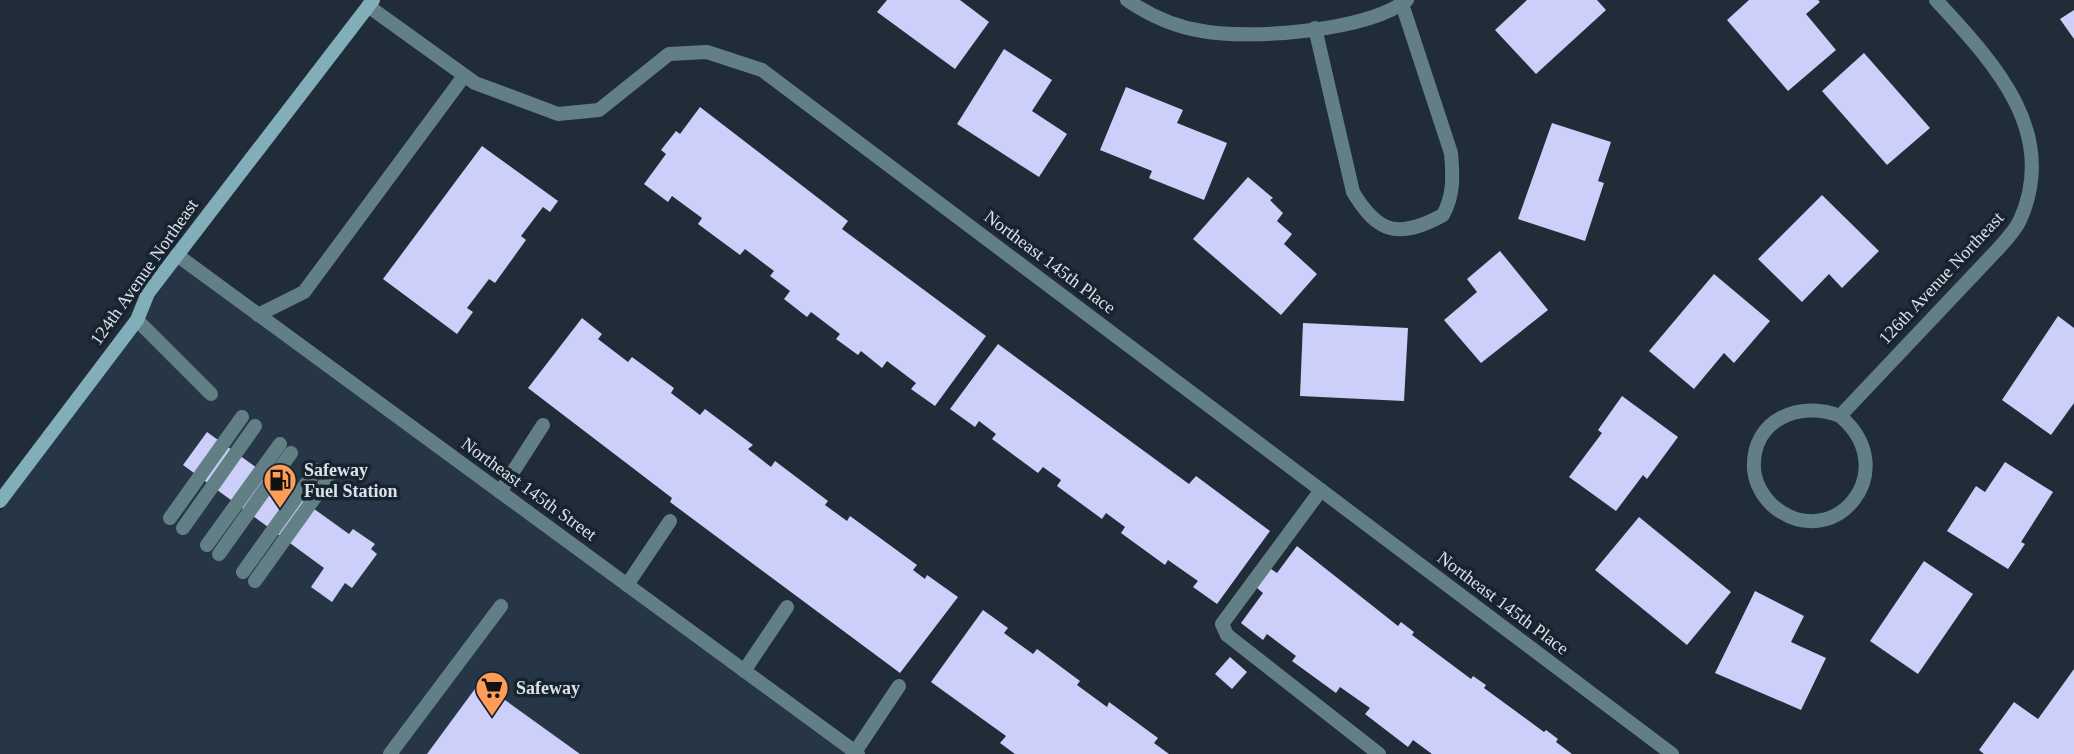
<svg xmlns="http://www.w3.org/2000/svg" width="2074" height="754" viewBox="0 0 2074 754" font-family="'Times New Roman',serif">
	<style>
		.built { fill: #263647 }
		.building { fill: #cbcff9 }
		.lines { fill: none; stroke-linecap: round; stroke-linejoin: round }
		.lane { stroke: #637f86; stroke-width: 14 }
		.street { stroke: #637f86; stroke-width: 14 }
		.secondary { stroke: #82aeb9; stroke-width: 14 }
		.labels { text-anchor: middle; stroke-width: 7; stroke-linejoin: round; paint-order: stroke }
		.street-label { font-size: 18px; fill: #d9e1e9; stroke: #17232f }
		.poi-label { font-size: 18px; font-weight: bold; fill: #d9e1e9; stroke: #17232f; text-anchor: start }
	</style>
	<rect width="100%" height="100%" fill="#202d39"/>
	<path class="built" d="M177,255L856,754H0V513L137,320Z"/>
	<g class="building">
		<path d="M887,0H960L989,22L955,69L877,12Z"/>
		<path d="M1527,0H1597L1606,10L1536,74L1495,30Z"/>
		<path d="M1749,0H1818L1820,2L1806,14L1836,50L1788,91L1727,20Z"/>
		<path d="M2074,10V39L2060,19Z"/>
		<path d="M1004,49L1052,80L1032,111L1067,134L1039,177L957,124Z"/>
		<path d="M1864,53L1930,128L1887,165L1822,91Z"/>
		<path d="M1126,87L1183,110L1177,123L1227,143L1204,200L1149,178L1152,171L1100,150Z"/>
		<path d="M700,107L848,221L842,229L986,336L935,406L911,389L916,383L887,361L882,368L861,351L858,355L836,339L840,334L811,312L807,317L784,299L790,291L770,276L774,271L745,249L740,255L698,224L702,218L672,196L668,202L644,184L666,154L661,150L676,131L680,134Z"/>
		<path d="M1552,123L1611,142L1598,181L1604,183L1585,241L1518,219Z"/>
		<path d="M482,146L558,201L550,212L543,207L521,236L526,240L495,283L489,279L467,308L473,312L457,334L383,279Z"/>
		<path d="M1248,177L1273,198L1270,200L1283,213L1277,221L1292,234L1284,244L1317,274L1281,315L1193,239Z"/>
		<path d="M1822,195L1879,251L1842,288L1829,274L1802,302L1758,259Z"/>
		<path d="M1500,251L1548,310L1481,363L1444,320L1477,292L1467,279Z"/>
		<path d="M1714,274L1770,321L1734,363L1724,353L1694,389L1649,351Z"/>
		<path d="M2058,316L2074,328V403L2051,435L2002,400Z"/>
		<path d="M582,318L602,334L598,339L628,362L632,357L674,388L671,393L700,415L705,409L753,445L748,449L771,467L775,461L828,501L825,505L847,521L850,516L917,565L913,570L925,579L927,575L958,597L900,673L670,502L672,498L528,388Z"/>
		<path d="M1303,323L1408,328L1404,401L1300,396Z"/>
		<path d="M998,344L1189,484L1196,476L1270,531L1217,604L1193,587L1198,581L1168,560L1165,565L1121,533L1125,527L1106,513L1102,519L1057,486L1061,480L1043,467L1038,473L992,439L996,434L979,421L975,427L950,409Z"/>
		<path d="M1622,396L1678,437L1647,479L1643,475L1616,511L1569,477L1602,433L1598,430Z"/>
		<path d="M207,432L349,534L353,529L375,544L371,549L377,554L352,588L345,583L332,602L311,587L324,568L183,465Z"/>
		<path d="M2005,462L2053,492L2021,542L2025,544L2008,569L1947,531L1976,486L1985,492Z"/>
		<path d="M1639,517L1731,592L1687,645L1595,570Z"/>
		<path d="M1297,546L1398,626L1401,622L1414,632L1412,635L1471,679L1473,676L1486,685L1484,688L1544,732L1546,730L1558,739L1556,742L1572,754H1432L1413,740L1408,747L1365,714L1370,708L1340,687L1336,693L1292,661L1296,656L1267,634L1263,640L1241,623L1263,593L1257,588L1271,569L1277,573Z"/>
		<path d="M1924,561L1973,594L1918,674L1870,641Z"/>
		<path d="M1755,591L1804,616L1791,642L1826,658L1801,710L1715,673Z"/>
		<path d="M983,610L1008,628L1004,633L1033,654L1037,649L1080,681L1077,685L1107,707L1109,702L1158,738L1154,743L1169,754H1015L1000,743L1006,736L931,682Z"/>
		<path d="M1230,657L1247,672L1232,689L1215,674Z"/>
		<path d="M2074,669V754H1984L1979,750L2014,702L2038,719Z"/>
		<path d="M480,682L580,754H427Z"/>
	</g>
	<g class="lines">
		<g class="lane">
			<path d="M258,315L304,292L464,76"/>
			<path d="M137,320L211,394"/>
			<path d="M1321,490L1222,624L1227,635L1379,754"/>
			<path d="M500,492L543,425"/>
			<path d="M170,518L242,417"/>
			<path d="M183,528L255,426"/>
			<path d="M207,545L280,444"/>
			<path d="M219,554L291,453"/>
			<path d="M243,572L316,470"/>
			<path d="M255,581L328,479"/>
			<path d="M627,585L670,521"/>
			<path d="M744,671L787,607"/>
			<path d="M855,752L899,686"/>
			<path d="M390,754L501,606"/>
		</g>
		<g class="street">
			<path d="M1127,0C1149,15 1176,27 1202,31C1251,40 1368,31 1407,0"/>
			<path d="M368,6L475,83L558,114L599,110L669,54L707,52L762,70L1672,754"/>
			<path d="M1315,28L1353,192C1378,234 1399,239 1443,215C1454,195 1453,176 1451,153L1402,4"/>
			<path d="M177,255L858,754"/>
			<path d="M1840,416C1801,400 1751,419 1754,469C1755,483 1763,497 1773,506C1833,556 1905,471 1840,416L1997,250C2005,241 2015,231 2020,220C2060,131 1992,61 1936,0"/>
		</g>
		<path class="secondary" d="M0,501L137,320L148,293L373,0"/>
	</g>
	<defs>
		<symbol id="fuel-pin" viewBox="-11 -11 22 30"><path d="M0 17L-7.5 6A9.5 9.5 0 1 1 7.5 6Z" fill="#fe9c58" stroke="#17232f"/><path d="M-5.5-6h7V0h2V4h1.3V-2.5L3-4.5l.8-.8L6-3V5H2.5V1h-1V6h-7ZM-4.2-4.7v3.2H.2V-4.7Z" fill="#111"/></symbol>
		<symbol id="supermarket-pin" viewBox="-11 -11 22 30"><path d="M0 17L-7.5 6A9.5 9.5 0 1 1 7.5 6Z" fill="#fe9c58" stroke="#17232f"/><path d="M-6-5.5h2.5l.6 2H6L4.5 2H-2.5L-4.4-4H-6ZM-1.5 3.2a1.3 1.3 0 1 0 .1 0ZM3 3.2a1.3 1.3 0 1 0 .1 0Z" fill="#111"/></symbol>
	</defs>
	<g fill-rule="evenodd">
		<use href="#fuel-pin" x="261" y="461" width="38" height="52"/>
		<use href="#supermarket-pin" x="473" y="669" width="38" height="52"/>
	</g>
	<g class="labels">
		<g class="street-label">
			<text transform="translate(1050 262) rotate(37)" y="6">Northeast 145th Place</text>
			<text transform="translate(144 272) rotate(-55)" y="6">124th Avenue Northeast</text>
			<text transform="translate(1941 278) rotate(-47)" y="6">126th Avenue Northeast</text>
			<text transform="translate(529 489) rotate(36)" y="6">Northeast 145th Street</text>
			<text transform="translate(1503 603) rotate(37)" y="6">Northeast 145th Place</text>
		</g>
		<g class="poi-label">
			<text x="304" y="476">Safeway<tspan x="304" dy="21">Fuel Station</tspan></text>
			<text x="516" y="694">Safeway</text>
		</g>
	</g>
</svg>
